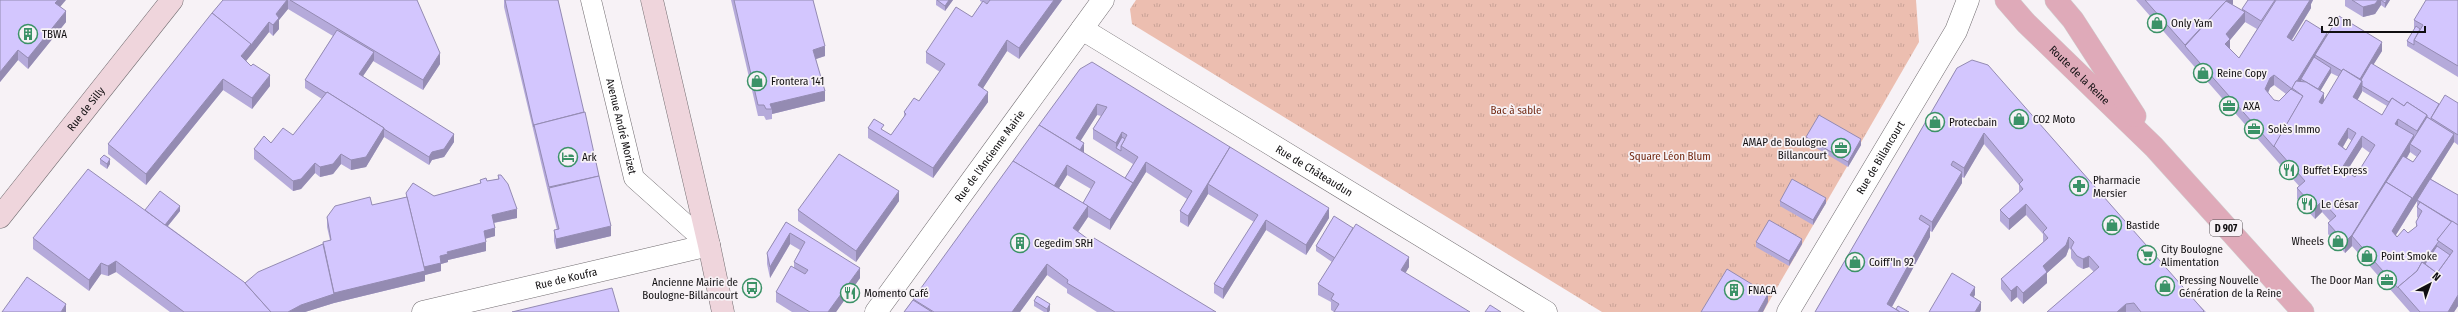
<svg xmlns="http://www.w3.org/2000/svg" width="2458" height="312" viewBox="0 0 2458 312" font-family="'Fira Sans Condensed',sans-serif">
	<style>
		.park { fill: url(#park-tufts) }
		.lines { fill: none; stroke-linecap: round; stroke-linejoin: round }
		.lane-casing { stroke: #726d71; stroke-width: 21 }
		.street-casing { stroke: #726d71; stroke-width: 23 }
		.secondary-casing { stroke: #726d71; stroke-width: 23 }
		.primary-casing { stroke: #cfcfcf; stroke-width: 23 }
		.lane { stroke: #fff; stroke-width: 20 }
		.street { stroke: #fff; stroke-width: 22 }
		.secondary { stroke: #efd5dc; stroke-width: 22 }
		.primary { stroke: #dfaab9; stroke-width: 22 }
		.wall { fill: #b5aada; fill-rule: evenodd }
		.shaded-wall { fill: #948bb2 }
		.building { fill: #d3c6fe; stroke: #948bb2; fill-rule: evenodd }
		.labels { text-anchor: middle; stroke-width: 3.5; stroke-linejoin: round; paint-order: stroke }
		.shield { fill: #f7f2f6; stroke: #565356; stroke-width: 1 }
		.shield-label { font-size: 10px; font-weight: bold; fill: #110f11 }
		.poi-label { font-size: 11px; fill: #110f11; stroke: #f7f2f6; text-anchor: start }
		.street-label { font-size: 11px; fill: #110f11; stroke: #f7f2f6 }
		.park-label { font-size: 11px; fill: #722a13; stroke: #f7f2f6 }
	</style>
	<defs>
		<pattern id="park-tufts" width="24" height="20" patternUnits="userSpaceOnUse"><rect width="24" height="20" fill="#ecbeb0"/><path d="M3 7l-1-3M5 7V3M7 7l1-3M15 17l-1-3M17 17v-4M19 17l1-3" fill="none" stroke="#c9a296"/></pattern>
	</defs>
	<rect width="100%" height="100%" fill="#f7f2f6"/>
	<path class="park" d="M1136,0H1916L1919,42L1763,312H1602L1132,24L1130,9Z"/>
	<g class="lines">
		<defs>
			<g id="lane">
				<path id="s1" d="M591,0L634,178L709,245"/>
			</g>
			<g id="street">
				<path id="s2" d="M1082,29L1546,312"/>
				<path id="s3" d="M423,312L709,245"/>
				<path id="s4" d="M876,312L1103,0"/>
				<path id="s5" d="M1788,312L1956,31L1968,0"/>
			</g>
			<g id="secondary">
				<path d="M652,0L709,245L723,312"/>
				<path id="s6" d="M0,217L172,0"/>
			</g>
			<g id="primary">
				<path id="s7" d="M2006,0L2026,23L2154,147L2303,312"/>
				<path d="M2056,0L2073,20L2135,116"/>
			</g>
		</defs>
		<use href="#lane" class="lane-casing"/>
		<use href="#street" class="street-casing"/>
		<use href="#secondary" class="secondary-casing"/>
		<use href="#primary" class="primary-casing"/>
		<use href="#lane" class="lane"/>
		<use href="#street" class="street"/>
		<use href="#secondary" class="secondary"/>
		<use href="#primary" class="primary"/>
	</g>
	<g class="wall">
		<path d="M0,0L61,7L66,22L28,69L18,60L0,82Z"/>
		<path d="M223,0H417L440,64L423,90L373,61L363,76L454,142L444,157L432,160L429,165L384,137L366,167L351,170L341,164L333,174L320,177L315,173L301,189L293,191L254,159V149L293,135L322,99L305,88V80L333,36L288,9L279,20V29L273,36L269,32L246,61L270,86L252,109L223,90L146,185L108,154V144Z"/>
		<path d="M504,0H558L611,236L556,249L554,241V230H557L504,7Z"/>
		<path d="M731,0H813L825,56L816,59L825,101L772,114V119L766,120L764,116H758Z"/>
		<path d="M936,0H953L945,11L936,5Z"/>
		<path d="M980,0H1062L1019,59L1007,51L983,88L988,102L933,178L868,138V128L884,131L891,135L904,117V112L919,101L940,72L926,63V52L972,17L982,2L980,1Z"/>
		<path d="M2136,0H2233V4L2232,5L2242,10L2248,0H2313L2311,4V8L2292,40L2293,41L2327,35L2382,51L2373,65L2439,104L2458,103V145L2454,142L2431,179L2458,195V306L2454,312H2410L2352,246L2345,253L2328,234V223L2330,221L2322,212L2315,219L2297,199V188L2299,186ZM2245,22L2257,29L2239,58L2230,49V40ZM2331,73L2339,77L2324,101L2320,91ZM2274,85L2286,94L2279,101L2274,100L2268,93L2270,88ZM2362,91L2387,106L2382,115L2357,100ZM2348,138L2352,141L2346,150L2343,147ZM2362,147L2370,153L2355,177L2346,171ZM2410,152L2417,157L2413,162L2407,158ZM2417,201V217L2418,218L2416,222V227L2408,233L2397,237L2396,235Z"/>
		<path d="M2345,0H2390L2385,8L2381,5L2375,14L2363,17L2345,6Z"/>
		<path d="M2458,0V77L2407,46V41L2414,30V20Z"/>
		<path d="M1957,68L2206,312H2047L2094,272L2089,267L2083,269L2077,266L2071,258V250L2069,248L2066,256L2047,273V283L2023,304L2017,297L2011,302L2001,289V279L2043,242V234L2026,215L2009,230L2000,221V210L2019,193V185L1984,144L1964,178L1962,177V183L1932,232L1930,231V237L1892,307L1896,309L1909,312H1815Z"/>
		<path d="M1080,69L1230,147L1329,218L1306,255L1266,230L1223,299L1214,293V284L1254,222L1208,194L1188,227L1180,222V211L1187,199L1146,172L1110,230L1088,217L1078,232L1092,242L1216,312H1097L1067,293V289L1047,275L1020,312H904ZM1097,115L1101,116L1093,129V139L1133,164L1125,178L1084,153L1080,141ZM1067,175L1091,189L1083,203L1059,188Z"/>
		<path d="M1806,137L1861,145L1848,167L1806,142Z"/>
		<path d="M100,159L110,164L107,169L100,164Z"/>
		<path d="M498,175L517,218L494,223L495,236L485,239L486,251L448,260V262L441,264V271L425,275V281L334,303L305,312H170L116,272L108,276L101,274L89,291L33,249V238L145,210L180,211L168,226L245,283L330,240L327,227V217L406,197V193L434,196L480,183V180L487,181L498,179Z"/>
		<path d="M899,201L856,262L798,221V210Z"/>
		<path d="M1780,201L1826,203L1813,225L1780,206Z"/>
		<path d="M786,222L860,278L836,312H792L776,302V292L794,267V262L800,250L790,244L770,278L767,264V253Z"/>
		<path d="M1756,242L1802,244L1789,266L1756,247Z"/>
		<path d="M1316,246L1409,267L1406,272L1334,312L1331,310V302L1318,295V284L1332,262L1316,251Z"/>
		<path d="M1034,301L1050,310L1049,312H1044L1034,306Z"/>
	</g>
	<g class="shaded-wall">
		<path d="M58,0H66L55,13V3Z"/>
		<path d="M287,0H288V9L279,20V29L273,36V25L276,14Z"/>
		<path d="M949,0H953L945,11V6Z"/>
		<path d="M1054,0H1062L1019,59V48Z"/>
		<path d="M2227,0H2233V4L2189,51L2185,46V45Z"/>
		<path d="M2309,0H2313L2311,4V8L2287,47V37Z"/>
		<path d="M2378,0H2381V5L2375,14L2363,17V7Z"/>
		<path d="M2387,0H2390L2385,8V3Z"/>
		<path d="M66,11V22L28,69V58Z"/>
		<path d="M2245,12V22L2230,40V48L2225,54L2226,34Z"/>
		<path d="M269,22V32L251,55V45Z"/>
		<path d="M2327,33V43L2315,55V62L2301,79V84L2293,88Z"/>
		<path d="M1007,40V51L978,96V85Z"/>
		<path d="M2382,42V51L2362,83V92L2353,108V97L2359,81Z"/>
		<path d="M251,44V55L241,67V56Z"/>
		<path d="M825,46V56L813,60V50Z"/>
		<path d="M18,50V60L0,82V72Z"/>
		<path d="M374,52V60L359,82V74Z"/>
		<path d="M440,53V64L423,90V80Z"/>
		<path d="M2331,68V73L2318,95V90Z"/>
		<path d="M270,75V86L252,109V98Z"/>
		<path d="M2274,75V85L2270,88L2265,99V89L2270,78Z"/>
		<path d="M223,79V90L146,185V174Z"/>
		<path d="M825,91V101L772,114V109L770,104Z"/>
		<path d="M988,92V102L933,178V168Z"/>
		<path d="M2324,93V104L2319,113V102Z"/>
		<path d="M1097,104V115L1076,148V138Z"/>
		<path d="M2427,115V125L2417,141V131Z"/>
		<path d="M2398,119V129L2395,124Z"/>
		<path d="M384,128V137L366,167L351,170V160Z"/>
		<path d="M2348,128V138L2338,155V144Z"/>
		<path d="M1122,132V142L1116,148V143Z"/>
		<path d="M1984,133V144L1964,178V168Z"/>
		<path d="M454,134V142L444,157L432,160L429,165V157L432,152Z"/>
		<path d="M2454,134V142L2392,241V231L2412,198Z"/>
		<path d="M2414,135V146L2410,144V152L2390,186L2352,236V246L2345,253V242Z"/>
		<path d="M2362,136V147L2342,179V168Z"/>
		<path d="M1861,139V145L1848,167V162Z"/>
		<path d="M1084,143V154L1080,150Z"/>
		<path d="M1230,147L1208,184V194L1188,227V216Z"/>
		<path d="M341,154V164L333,174L320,177V167Z"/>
		<path d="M110,159V164L107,169V164Z"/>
		<path d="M1146,162V172L1110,230V220Z"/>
		<path d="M315,163V173L301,189L293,191V181Z"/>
		<path d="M1067,165V175L1054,196V186Z"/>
		<path d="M1962,172V183L1932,232V222Z"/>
		<path d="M899,191V201L856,262V251Z"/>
		<path d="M1826,198V203L1813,225V220Z"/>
		<path d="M2322,201V212L2315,219V208Z"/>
		<path d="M2026,204V215L2009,230V219Z"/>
		<path d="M180,206V211L162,233V228Z"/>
		<path d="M1088,206V217L1073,239V228Z"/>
		<path d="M1329,208V218L1306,255V245Z"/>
		<path d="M517,209V218L492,223V215Z"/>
		<path d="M1266,220V230L1223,299V289Z"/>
		<path d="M611,226V236L556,249V239Z"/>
		<path d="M1930,226V237L1889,312L1887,304Z"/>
		<path d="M495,228V236L484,239V231Z"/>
		<path d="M790,233V244L770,278V267Z"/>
		<path d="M2069,237V248L2066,256L2047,273V283L2023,304V293L2043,266Z"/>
		<path d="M1802,239V244L1789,266V261Z"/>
		<path d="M486,242V251L448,260V262L441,264V271L425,275V281L334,303L305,312H288L301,305L334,293L424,267L440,256L447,252Z"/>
		<path d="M2437,243V251L2422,273L2399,288Z"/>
		<path d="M2089,256V267L2083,269V259Z"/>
		<path d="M1409,257V267L1401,280V270Z"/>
		<path d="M116,261V272L108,276V266Z"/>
		<path d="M101,263V274L89,291V280Z"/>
		<path d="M1047,264V275L1020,312H1012Z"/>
		<path d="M860,268V278L836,312H828Z"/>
		<path d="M2017,286V297L2011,302V291Z"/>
		<path d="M1975,287V295L1970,303V295Z"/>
		<path d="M1768,294V302L1763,312H1758Z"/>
		<path d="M2458,295V306L2454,312H2448Z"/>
		<path d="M1981,302V310L1980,312H1975Z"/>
		<path d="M66,304V312H61Z"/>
		<path d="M1050,304V310L1049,312H1047V309Z"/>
		<path d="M2126,304V312H2117Z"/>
	</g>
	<g class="building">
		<path d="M0,0H58L55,3L66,11L28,58L18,50L0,72Z"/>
		<path d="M223,0H287L276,14L279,18L273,25L269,22L251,45L212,13Z"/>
		<path d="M290,0H417L440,53L423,80Z"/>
		<path d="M505,0H558L584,112L534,125V127Z"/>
		<path d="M734,0H813L825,46L813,50L825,91L770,104L772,109H766L764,105H758Z"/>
		<path d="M937,0H949L945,6Z"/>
		<path d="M990,0H1054L1019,48L1007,40L978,85L988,92L933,168L868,128L874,119L884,125L881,129L891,135L906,114L904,112L914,98L919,101L945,64L926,52L956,7L972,17L983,1L987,4Z"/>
		<path d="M2145,0H2227L2185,45Z"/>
		<path d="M2248,0H2275L2261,21L2242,9Z"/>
		<path d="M2276,0H2310L2287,37L2293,41L2306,20L2327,33L2297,81H2296L2292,89L2274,75L2270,78L2265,89L2274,100L2279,101L2291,89L2303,96L2274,147L2185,46L2226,1L2245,12L2226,34L2230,39L2225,44L2239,58Z"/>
		<path d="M2352,0H2378L2375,4L2363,7Z"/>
		<path d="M2381,0H2387L2385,3Z"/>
		<path d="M2426,0H2458V66L2414,40L2423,25L2414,20Z"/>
		<path d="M212,13L251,44L241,56L251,66L253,64L270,75L252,98L223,79L146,174L108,144Z"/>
		<path d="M2339,16L2382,42L2360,79L2343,69L2342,71L2315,55Z"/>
		<path d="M2416,26L2420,29L2414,40V45L2407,41Z"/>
		<path d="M337,30L374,52L359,74L454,134L444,149L432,152L429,157L384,129V128L327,92L326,93L305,80Z"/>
		<path d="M2314,57L2331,68L2318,89L2301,79Z"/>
		<path d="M1972,60L1988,65L2204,311L2203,312H2141L2134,303L2126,304L2117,312H2047L2099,267L2089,256L2083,259L2077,256L2071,248L2074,242L2069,237L2066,245L2043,266L2047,272L2023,293L2017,286L2011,291L2001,279L2048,238L2043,232L2047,228L2026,204L2009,219L2000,210L2023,189L2019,184L2023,180L1984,133L1964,168L1953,161L1951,165L1962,172L1932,222L1921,215L1919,219L1930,226L1887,304L1900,312H1815L1957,68Z"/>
		<path d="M1092,62L1230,147L1188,216L1180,211L1192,191L1146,162L1133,183L1125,178L1138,157L1121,146L1127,135L1122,132L1116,143L1093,129L1107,107L1097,104L1076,138L1084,143L1080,150L1039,125L1080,69Z"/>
		<path d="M2371,63L2439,104L2431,118V120L2427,117V115L2407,102L2404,106L2392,98L2389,102L2362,86V81L2361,80Z"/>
		<path d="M2343,69L2362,81L2353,97L2382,115L2392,98L2404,106L2407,102L2427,115L2417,131L2398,119L2395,124L2414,135L2352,235L2345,242L2328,223L2336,216L2322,201L2315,208L2297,188L2305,181L2274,146L2303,96L2292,88L2296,81L2306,82L2324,93L2319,102L2322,104ZM2348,128L2356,133L2346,150L2338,144ZM2362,136L2375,145L2355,177L2342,168Z"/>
		<path d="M327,92L384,128L366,157L351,160L341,154L333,164L320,167L315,163L301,179L293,181L254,149L264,136L271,143L283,128L293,135Z"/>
		<path d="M2445,95L2458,103V135L2431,118Z"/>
		<path d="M585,112L599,176L549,187L534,125Z"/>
		<path d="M1819,115L1861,139L1848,162L1806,137Z"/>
		<path d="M2427,117L2454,134L2412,199V198L2386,182L2403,156L2413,162L2421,151L2410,144Z"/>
		<path d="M1039,125L1133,183L1110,220L1083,203L1095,182L1067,165L1054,186L1013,161Z"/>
		<path d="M1122,137L1125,139L1121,146V151L1116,148Z"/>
		<path d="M1230,147L1329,208L1306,245L1266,220L1223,289L1214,284L1258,215L1208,184Z"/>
		<path d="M839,154L899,191L856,251L798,210Z"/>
		<path d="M104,155L110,159L107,164L100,159Z"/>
		<path d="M1013,161L1088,206L1073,228L1092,242L1094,238L1216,312H1115L1067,283L1068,280L1047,264L1012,312H934L913,299Z"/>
		<path d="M88,169L244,282L271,312H184L116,261L108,266L101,263L89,280L33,238Z"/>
		<path d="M498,175H501L508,184L517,209L492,215L495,228L484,231L486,242L447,252L448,254L440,256L441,263L424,267L406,193L413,183L434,196L481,183L480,180L486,178L487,181L499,179Z"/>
		<path d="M599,176L611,226L556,239L554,230L559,229L549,188Z"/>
		<path d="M1792,179L1826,198L1813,220L1780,201Z"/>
		<path d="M2430,179L2458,195V225L2417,200Z"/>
		<path d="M2386,182L2412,198L2392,231L2397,237L2404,229L2408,233L2417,226L2416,222L2422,211L2417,207L2420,202L2452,222L2437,240L2439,241L2423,263L2422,262L2417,271L2398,287V288L2352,236Z"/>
		<path d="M160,191L180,206L165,225L145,210Z"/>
		<path d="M370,197L372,205L407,197L425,271L334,293L323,242L331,240L327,217L335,206Z"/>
		<path d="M1334,216L1353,228L1335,258L1316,246Z"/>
		<path d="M1769,220L1802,239L1789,261L1756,242Z"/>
		<path d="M2452,221L2458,225V295L2448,312H2420L2398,287L2417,271L2422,262L2437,273L2453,251L2437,240Z"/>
		<path d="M786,222L860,268L828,312H810L776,292L791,266L805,274L808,270L794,262L805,242L790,233L770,267L767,253Z"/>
		<path d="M1356,224L1409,257L1401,270L1470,312H1334L1339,304L1331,299L1334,294L1318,284Z"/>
		<path d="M323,244L334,294L301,305L288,312H271L245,283L258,272Z"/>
		<path d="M2437,246L2450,255L2437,273L2425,264Z"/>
		<path d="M1727,269L1768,294L1758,312H1701Z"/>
		<path d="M1952,273L1975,287L1970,295L1981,302L1975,312H1929Z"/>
		<path d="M27,277L66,304L61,312H2Z"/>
		<path d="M612,288L619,312H512Z"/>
		<path d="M1037,296L1050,304L1047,309L1034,301Z"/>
		<path d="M913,300L932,312H904Z"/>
		<path d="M1490,305L1501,312H1485Z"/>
		<path d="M1898,306L1909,312H1900L1896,309Z"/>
	</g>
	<defs>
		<symbol id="shop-ring" viewBox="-11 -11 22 22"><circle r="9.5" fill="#f7f2f6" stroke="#3b9267" stroke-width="1.5"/><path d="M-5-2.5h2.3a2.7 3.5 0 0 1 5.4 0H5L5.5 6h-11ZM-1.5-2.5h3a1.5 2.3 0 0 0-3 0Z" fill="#3b9267"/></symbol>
		<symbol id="building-ring" viewBox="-11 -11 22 22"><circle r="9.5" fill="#f7f2f6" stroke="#3b9267" stroke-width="1.5"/><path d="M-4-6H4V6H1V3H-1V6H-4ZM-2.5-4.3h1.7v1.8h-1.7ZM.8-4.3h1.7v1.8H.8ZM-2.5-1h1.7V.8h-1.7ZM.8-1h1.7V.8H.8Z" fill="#3b9267"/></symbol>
		<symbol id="office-ring" viewBox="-11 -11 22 22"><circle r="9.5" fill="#f7f2f6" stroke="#3b9267" stroke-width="1.5"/><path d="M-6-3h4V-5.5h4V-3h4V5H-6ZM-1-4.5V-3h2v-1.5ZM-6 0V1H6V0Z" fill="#3b9267"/></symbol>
		<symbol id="hotel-ring" viewBox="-11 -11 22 22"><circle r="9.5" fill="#f7f2f6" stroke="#3b9267" stroke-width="1.5"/><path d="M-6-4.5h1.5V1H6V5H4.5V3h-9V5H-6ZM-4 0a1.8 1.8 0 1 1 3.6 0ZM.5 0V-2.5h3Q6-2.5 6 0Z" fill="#3b9267"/></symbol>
		<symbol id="restaurant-ring" viewBox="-11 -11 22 22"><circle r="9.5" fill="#f7f2f6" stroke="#3b9267" stroke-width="1.5"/><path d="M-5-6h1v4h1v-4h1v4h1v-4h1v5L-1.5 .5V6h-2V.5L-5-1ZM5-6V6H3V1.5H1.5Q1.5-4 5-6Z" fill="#3b9267"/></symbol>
		<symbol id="pharmacy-ring" viewBox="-11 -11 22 22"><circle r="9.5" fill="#f7f2f6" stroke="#3b9267" stroke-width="1.5"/><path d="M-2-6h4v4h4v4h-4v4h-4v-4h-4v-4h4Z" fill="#3b9267"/></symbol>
		<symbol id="supermarket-ring" viewBox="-11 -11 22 22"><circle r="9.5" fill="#f7f2f6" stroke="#3b9267" stroke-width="1.5"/><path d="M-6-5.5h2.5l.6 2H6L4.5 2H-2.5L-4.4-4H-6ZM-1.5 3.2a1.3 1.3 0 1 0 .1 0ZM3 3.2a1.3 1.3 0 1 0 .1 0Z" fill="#3b9267"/></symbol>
		<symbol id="bus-ring" viewBox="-11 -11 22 22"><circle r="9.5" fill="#f7f2f6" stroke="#3b9267" stroke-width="1.5"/><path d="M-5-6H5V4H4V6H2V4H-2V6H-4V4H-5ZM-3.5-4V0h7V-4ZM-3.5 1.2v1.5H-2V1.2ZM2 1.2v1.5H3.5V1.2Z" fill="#3b9267"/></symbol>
	</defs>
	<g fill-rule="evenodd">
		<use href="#shop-ring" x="2146" y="12" width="22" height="22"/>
		<use href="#building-ring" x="17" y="23" width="22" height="22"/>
		<use href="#shop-ring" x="2192" y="62" width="22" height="22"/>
		<use href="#shop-ring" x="746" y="70" width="22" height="22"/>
		<use href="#office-ring" x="2218" y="95" width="22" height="22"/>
		<use href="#shop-ring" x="2008" y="108" width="22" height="22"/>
		<use href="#shop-ring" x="1924" y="111" width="22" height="22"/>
		<use href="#office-ring" x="2243" y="118" width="22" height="22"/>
		<use href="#office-ring" x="1830" y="137" width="22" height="22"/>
		<use href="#hotel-ring" x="557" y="146" width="22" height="22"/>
		<use href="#restaurant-ring" x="2278" y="159" width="22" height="22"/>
		<use href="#pharmacy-ring" x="2068" y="175" width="22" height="22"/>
		<use href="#restaurant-ring" x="2296" y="193" width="22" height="22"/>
		<use href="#shop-ring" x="2101" y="214" width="22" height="22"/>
		<use href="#shop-ring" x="2327" y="230" width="22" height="22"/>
		<use href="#building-ring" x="1009" y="232" width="22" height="22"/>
		<use href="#supermarket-ring" x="2136" y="244" width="22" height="22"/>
		<use href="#shop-ring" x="2356" y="245" width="22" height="22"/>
		<use href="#shop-ring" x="1844" y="251" width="22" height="22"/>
		<use href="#office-ring" x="2376" y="269" width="22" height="22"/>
		<use href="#shop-ring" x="2154" y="275" width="22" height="22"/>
		<use href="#bus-ring" x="741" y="277" width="22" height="22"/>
		<use href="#building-ring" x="1723" y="279" width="22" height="22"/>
		<use href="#restaurant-ring" x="839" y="282" width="22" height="22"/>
	</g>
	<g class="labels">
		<rect class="shield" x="2210" y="220" width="32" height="16" rx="3"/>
		<g class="shield-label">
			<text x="2226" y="232">D 907</text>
		</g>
		<g class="poi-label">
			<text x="2171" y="27">Only Yam</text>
			<text x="42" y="38">TBWA</text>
			<text x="2217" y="77">Reine Copy</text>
			<text x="771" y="85">Frontera 141</text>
			<text x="2243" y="110">AXA</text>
			<text x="2033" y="123">CO2 Moto</text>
			<text x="1949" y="126">Protecbain</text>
			<text x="2268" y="133">Solès Immo</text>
			<text x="1827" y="146" text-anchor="end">AMAP de Boulogne<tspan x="1827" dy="13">Billancourt</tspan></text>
			<text x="582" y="161">Ark</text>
			<text x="2303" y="174">Buffet Express</text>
			<text x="2093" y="184">Pharmacie<tspan x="2093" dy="13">Mersier</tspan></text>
			<text x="2321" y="208">Le César</text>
			<text x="2126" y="229">Bastide</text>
			<text x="2324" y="245" text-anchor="end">Wheels</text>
			<text x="1034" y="247">Cegedim SRH</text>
			<text x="2161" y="253">City Boulogne<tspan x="2161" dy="13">Alimentation</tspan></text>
			<text x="2381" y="260">Point Smoke</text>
			<text x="1869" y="266">Coiff'In 92</text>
			<text x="2179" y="284">Pressing Nouvelle<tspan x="2179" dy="13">Génération de la Reine</tspan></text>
			<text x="2373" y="284" text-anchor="end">The Door Man</text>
			<text x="738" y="286" text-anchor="end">Ancienne Mairie de<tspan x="738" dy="13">Boulogne-Billancourt</tspan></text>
			<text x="1748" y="294">FNACA</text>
			<text x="864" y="297">Momento Café</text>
		</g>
		<g class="street-label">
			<text dy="4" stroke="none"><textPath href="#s7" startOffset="105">Route de la Reine</textPath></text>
			<text dy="4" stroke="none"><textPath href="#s6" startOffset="138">Rue de Silly</textPath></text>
			<text dy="4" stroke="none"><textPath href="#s1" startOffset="130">Avenue André Morizet</textPath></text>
			<text dy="4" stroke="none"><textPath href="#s4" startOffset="193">Rue de l'Ancienne Mairie</textPath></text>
			<text dy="4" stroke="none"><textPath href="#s5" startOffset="180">Rue de Billancourt</textPath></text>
			<text dy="4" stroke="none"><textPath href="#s2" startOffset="272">Rue de Châteaudun</textPath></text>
			<text dy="4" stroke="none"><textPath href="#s3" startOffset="147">Rue de Koufra</textPath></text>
		</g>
		<g class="park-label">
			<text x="1516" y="114">Bac à sable</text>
			<text x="1670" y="160">Square Léon Blum</text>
		</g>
	</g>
	<g transform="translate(2430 284) rotate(41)" stroke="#f7f2f6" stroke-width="3" paint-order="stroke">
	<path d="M0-3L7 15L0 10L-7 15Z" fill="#110f11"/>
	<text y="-6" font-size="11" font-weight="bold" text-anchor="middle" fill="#110f11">N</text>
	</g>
	<path d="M2322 26v6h103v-6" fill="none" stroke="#110f11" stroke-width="2"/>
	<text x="2328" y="26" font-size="12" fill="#110f11" stroke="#f7f2f6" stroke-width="3" paint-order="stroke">20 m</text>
</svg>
